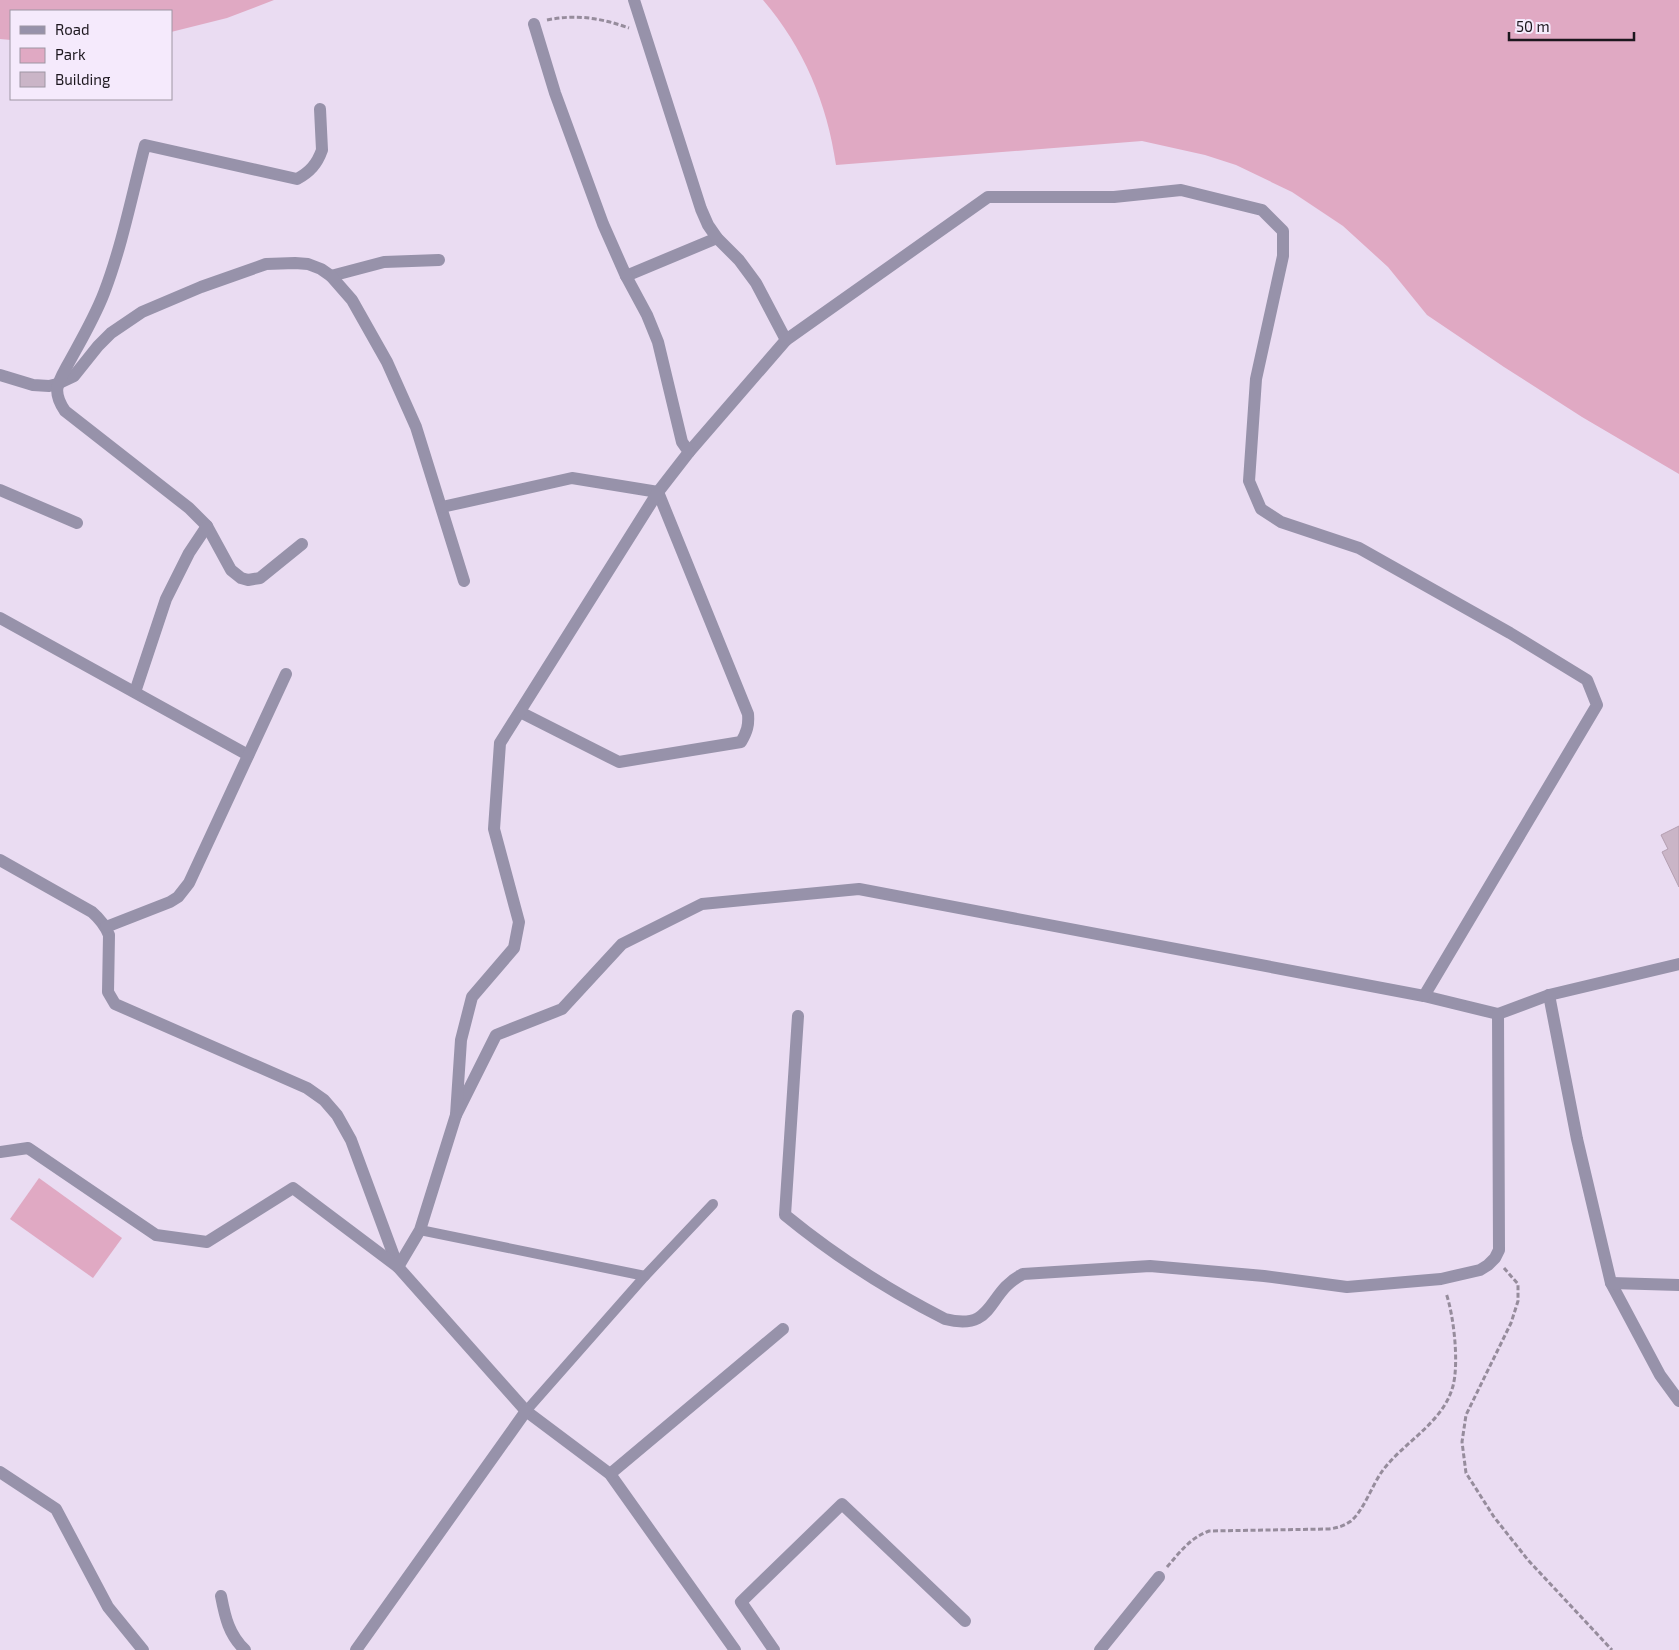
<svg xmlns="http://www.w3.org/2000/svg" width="1679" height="1650" viewBox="0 0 1679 1650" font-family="'Exo 2',sans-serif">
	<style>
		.green { fill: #e0a9c3 }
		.building { fill: #cab5c7; stroke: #b49fb1 }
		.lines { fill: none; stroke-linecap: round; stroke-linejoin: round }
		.path { stroke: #968c9c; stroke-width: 3; stroke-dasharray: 5 2.5; stroke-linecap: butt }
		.service { stroke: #9792aa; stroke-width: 10 }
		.minor { stroke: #9792aa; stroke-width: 12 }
	</style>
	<rect width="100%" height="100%" fill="#eadcf2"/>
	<g class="green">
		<path d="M0,0H274L227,18L171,32V11H11V40L0,39Z"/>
		<path d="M763,0H1679V474L1582,417L1504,367L1427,315L1388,267L1343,226L1292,192L1236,165L1205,155L1142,141L836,165C827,103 804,48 763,0Z"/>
		<path d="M39,1178L122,1238L93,1278L10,1219Z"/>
	</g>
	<path class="building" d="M1679,826V887L1662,852L1668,849L1661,835Z"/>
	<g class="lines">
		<g class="path">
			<path d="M547,20C576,14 601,18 629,28"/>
			<path d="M1504,1268L1518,1284V1301L1511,1323L1466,1415L1462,1442L1466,1473L1494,1517L1528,1560L1612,1650"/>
			<path d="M1167,1567C1180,1552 1190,1538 1209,1531L1329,1529C1337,1528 1344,1526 1351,1521C1364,1510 1372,1485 1383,1470C1405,1441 1443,1423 1453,1386C1459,1363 1454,1316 1446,1293"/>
		</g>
		<g class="service">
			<path d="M420,1230L645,1276"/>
			<path d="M526,1411L645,1276L713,1204"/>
		</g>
		<g class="minor">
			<path d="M331,276L384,262L439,260"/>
			<path d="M626,276L717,238"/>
			<path d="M0,375L33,385L49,386L57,384L74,376L98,346L111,333L142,312L201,287L266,264L295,263L308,264L321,269L331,276L352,300L387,362L416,427L464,581"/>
			<path d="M689,452L786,340"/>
			<path d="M0,490L77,523"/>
			<path d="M442,507L572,478L658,492L748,714C749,725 747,732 741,742L619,762L520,712"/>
			<path d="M302,544L260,578L248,580L241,578L231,570L207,526L189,508L65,411C52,392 57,384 67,366C80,342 94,319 104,293C122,246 132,195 145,145L297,179C310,172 317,164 322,150L320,109"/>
			<path d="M0,618L248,755"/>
			<path d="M135,692L166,599L189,553L207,526"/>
			<path d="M0,860L92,912C100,919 105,925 109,935L108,992L115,1004L307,1088L324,1100L337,1115L351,1140L398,1267L526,1411L610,1474L735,1650"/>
			<path d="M106,927L170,902L178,897L189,883L286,674"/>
			<path d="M1549,995L1577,1139L1611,1283L1660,1375L1679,1401"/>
			<path d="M1424,996L1498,1014L1549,995L1679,964"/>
			<path d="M798,1016L785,1215C835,1256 888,1290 945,1319C996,1332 986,1292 1023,1274L1150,1266L1264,1276L1347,1287L1441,1279L1480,1270L1488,1265L1495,1258L1499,1250L1498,1014"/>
			<path d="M456,1115L496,1035L562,1009L622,944L702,904L859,889L1424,996L1597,705L1587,680L1510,633L1359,548L1281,522L1261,509L1249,481L1256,379L1283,256V231L1262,210L1181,190L1114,197H988L786,340L756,283L739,260L717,238L708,225L701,209L634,0"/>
			<path d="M0,1152L28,1148L156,1235L207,1242L293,1188L398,1267L420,1230L456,1115L461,1040L472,997L514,948L519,922L494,829L500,743L658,492L689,452L682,442L658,342L647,315L626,276L603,224L555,93L534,24"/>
			<path d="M1611,1283L1679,1285"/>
			<path d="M0,1472L56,1509L108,1607L143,1650"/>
			<path d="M610,1474L783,1329"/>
			<path d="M221,1596C225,1617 229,1635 245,1650"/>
			<path d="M356,1650L526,1411"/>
			<path d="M774,1650L741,1602L842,1504L965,1621"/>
			<path d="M1100,1650L1159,1577"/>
		</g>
	</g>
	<rect x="10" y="10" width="162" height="90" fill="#f5eafc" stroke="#9e96a3"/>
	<rect x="20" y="26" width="25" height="8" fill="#9792aa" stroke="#9e96a3"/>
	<text x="55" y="35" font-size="15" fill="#1c171e">Road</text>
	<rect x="20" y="48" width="25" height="15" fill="#e0a9c3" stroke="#9e96a3"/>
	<text x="55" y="60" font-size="15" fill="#1c171e">Park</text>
	<rect x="20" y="72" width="25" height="15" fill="#cab5c7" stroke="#9e96a3"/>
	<text x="55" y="85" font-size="15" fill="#1c171e">Building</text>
	<path d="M1509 32v8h125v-8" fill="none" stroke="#1c171e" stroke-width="2.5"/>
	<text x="1516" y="32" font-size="15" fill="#1c171e" stroke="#f5eafc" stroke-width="4" paint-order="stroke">50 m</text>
</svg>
